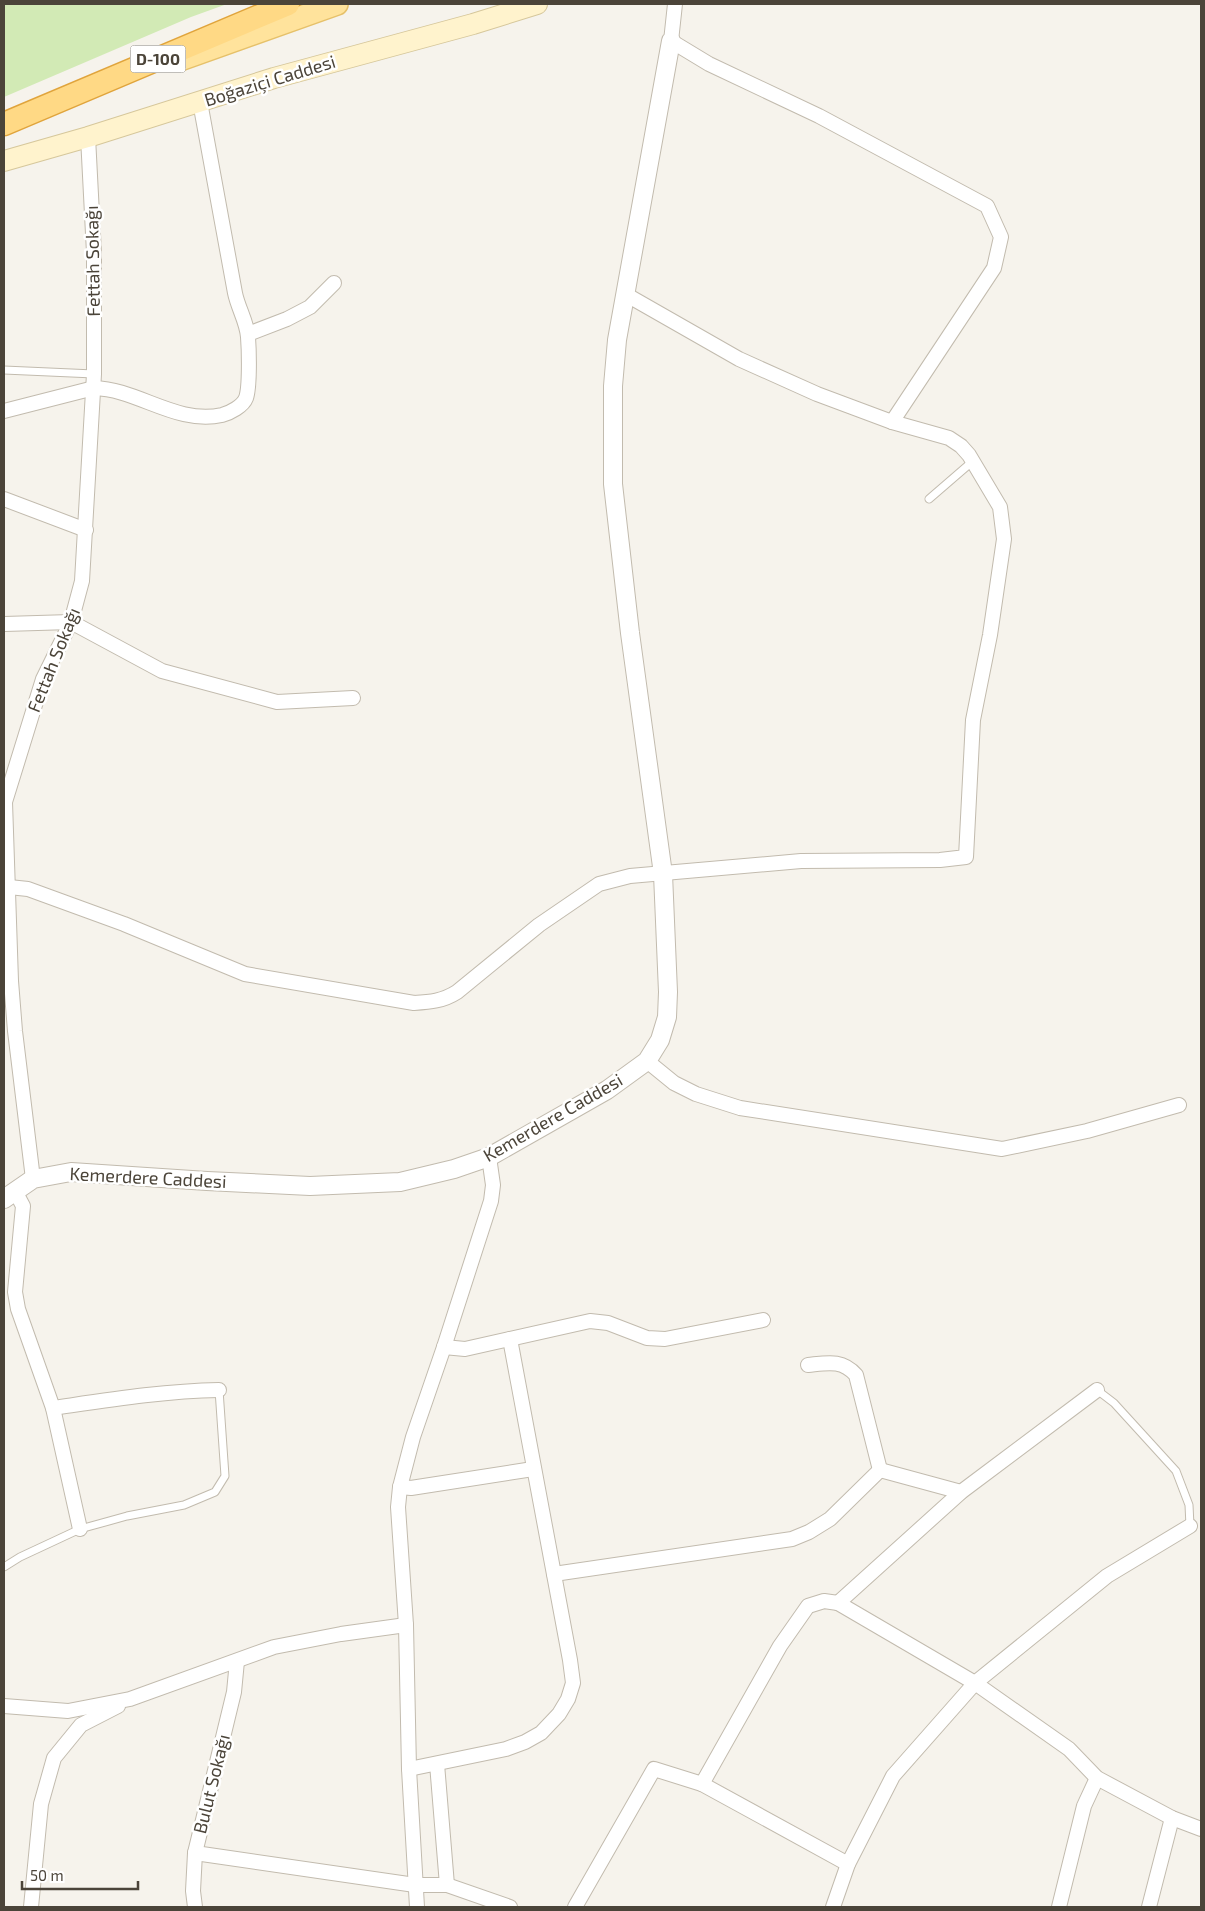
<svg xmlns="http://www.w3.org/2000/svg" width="1205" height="1911" viewBox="0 0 1205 1911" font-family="'Exo 2',sans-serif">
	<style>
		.green { fill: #d2eab5 }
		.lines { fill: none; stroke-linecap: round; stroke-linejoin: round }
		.service-casing { stroke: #c2bbae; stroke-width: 9 }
		.minor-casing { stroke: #c2bbae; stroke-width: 16 }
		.tertiary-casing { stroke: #c2bbae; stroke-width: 20 }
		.secondary-casing { stroke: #d6c79b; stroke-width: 22 }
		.primary-casing { stroke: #e6c16a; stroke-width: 24 }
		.trunk-casing { stroke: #e0a43c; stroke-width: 25 }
		.service { stroke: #fff; stroke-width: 7 }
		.minor { stroke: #fff; stroke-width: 14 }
		.tertiary { stroke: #fff; stroke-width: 18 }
		.secondary { stroke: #fff3cd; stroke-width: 20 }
		.primary { stroke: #ffe39c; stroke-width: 21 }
		.trunk { stroke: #ffd985; stroke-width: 22 }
		.labels { text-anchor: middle; stroke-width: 5; stroke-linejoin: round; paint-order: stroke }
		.shield { fill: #fff; stroke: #817c74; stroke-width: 1 }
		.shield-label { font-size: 16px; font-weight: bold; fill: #4b4439 }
		.street-label { font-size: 18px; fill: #4b4439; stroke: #fff }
	</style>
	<rect width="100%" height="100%" fill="#f6f3ec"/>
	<path class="green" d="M4,4H227L191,17L4,97Z"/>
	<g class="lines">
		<defs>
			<g id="service">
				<path d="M4,370L94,374"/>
				<path d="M929,499L973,461"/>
				<path d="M1097,1390L1114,1403L1176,1471L1189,1505L1190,1526"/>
				<path d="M4,1567L20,1557L80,1529L127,1516L184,1505L215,1492L225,1476L219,1390"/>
			</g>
			<g id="minor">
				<path d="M675,4L671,41L709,64L819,116L987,206L1001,237L994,268L892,422"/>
				<path d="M248,334L287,319L310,307L334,283"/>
				<path d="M4,411L94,388C138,389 176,425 222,415C230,413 243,406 246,398C250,387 249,350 248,337C247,322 238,308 235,293C224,230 212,166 200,102"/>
				<path d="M4,499L86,530"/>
				<path d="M4,624L71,622L162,671L277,702L353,698"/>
				<path d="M9,887L28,889L124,924L245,974L414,1003C430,1002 443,1001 457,992L539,925L599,884L630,876L801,861L940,860L966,857L973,720L990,635L1004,539L1000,507L969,455L961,446L949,438L892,422L817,394L739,359L625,294"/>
				<path d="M647,1061L674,1083L696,1094L740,1108L1002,1149L1087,1131L1179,1105"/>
				<path d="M33,1179L15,1031L11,981L5,802L43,679L71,622L82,581L94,374V253L88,137"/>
				<path d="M15,1191L23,1206L15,1292L18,1309L53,1408L80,1529"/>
				<path d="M444,1347L465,1349L590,1321L608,1323L647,1338L665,1339L763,1320"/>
				<path d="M808,1365C827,1363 842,1359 856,1375L880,1470"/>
				<path d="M1097,1390L961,1492L838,1603L975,1683L1069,1749L1097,1778L1172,1818L1201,1829"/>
				<path d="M53,1408C108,1400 163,1391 219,1390"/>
				<path d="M880,1470L961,1492"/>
				<path d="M400,1487L411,1488L533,1469"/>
				<path d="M554,1574L792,1539L809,1532L830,1519L880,1470"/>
				<path d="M4,1706L68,1711L130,1699L274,1647L341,1634L406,1625"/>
				<path d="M437,1764L447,1885"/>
				<path d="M409,1769L506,1749L525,1742L541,1733L559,1714L568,1699L573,1683L570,1660L510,1339"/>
				<path d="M702,1784L848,1864"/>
				<path d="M195,1853L415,1885H447L510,1907"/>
				<path d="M31,1907L41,1804L54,1758L81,1725L118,1706"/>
				<path d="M195,1907L193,1891L195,1853L234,1692L237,1661"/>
				<path d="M417,1907L409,1769L406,1625L398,1507L400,1487L413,1437L444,1347L491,1201L493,1185L489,1157"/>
				<path d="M575,1907L654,1769L702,1784L780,1646L808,1606L824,1601L838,1603"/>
				<path d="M833,1907L848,1864L893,1776L975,1683L1107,1576L1190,1526"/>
				<path d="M1059,1907L1084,1806L1097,1778"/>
				<path d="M1149,1907L1172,1818"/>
			</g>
			<path id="tertiary" d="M4,1199L33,1179L71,1172L207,1181L310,1186L400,1182L454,1169L489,1157L607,1090L647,1061L660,1040L667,1017L668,992L663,874L630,633L613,484V386L617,340L671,41"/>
			<path id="secondary" d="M4,161L88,137L274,78L473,24L537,4"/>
			<path id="primary" d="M177,61L337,4"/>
			<path id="trunk" d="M4,124L288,4"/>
		</defs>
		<use href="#service" class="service-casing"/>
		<use href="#minor" class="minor-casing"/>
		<use href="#tertiary" class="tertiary-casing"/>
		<use href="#secondary" class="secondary-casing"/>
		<use href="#primary" class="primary-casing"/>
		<use href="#trunk" class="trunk-casing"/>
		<use href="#service" class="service"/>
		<use href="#minor" class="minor"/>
		<use href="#tertiary" class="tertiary"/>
		<use href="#secondary" class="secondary"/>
		<use href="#primary" class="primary"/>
		<use href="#trunk" class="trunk"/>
	</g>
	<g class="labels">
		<rect class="shield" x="130.5" y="45.5" width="55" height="27" rx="4"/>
		<g class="shield-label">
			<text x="158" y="65">D-100</text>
		</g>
		<g class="street-label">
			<text transform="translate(270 81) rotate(-17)" y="6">Boğaziçi Caddesi</text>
			<text transform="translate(93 261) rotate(-91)" y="6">Fettah Sokağı</text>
			<text transform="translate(54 660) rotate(-68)" y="6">Fettah Sokağı</text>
			<text transform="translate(553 1118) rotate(-30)" y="6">Kemerdere Caddesi</text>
			<text transform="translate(148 1178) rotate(3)" y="6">Kemerdere Caddesi</text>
			<text transform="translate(212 1784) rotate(-76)" y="6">Bulut Sokağı</text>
		</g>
	</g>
	<rect width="1205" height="1911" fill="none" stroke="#4b4439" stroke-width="10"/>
	<path d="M22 1881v8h116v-8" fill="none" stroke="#4b4439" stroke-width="2.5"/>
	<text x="30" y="1881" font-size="15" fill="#4b4439" stroke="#ffffff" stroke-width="4" paint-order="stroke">50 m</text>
</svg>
